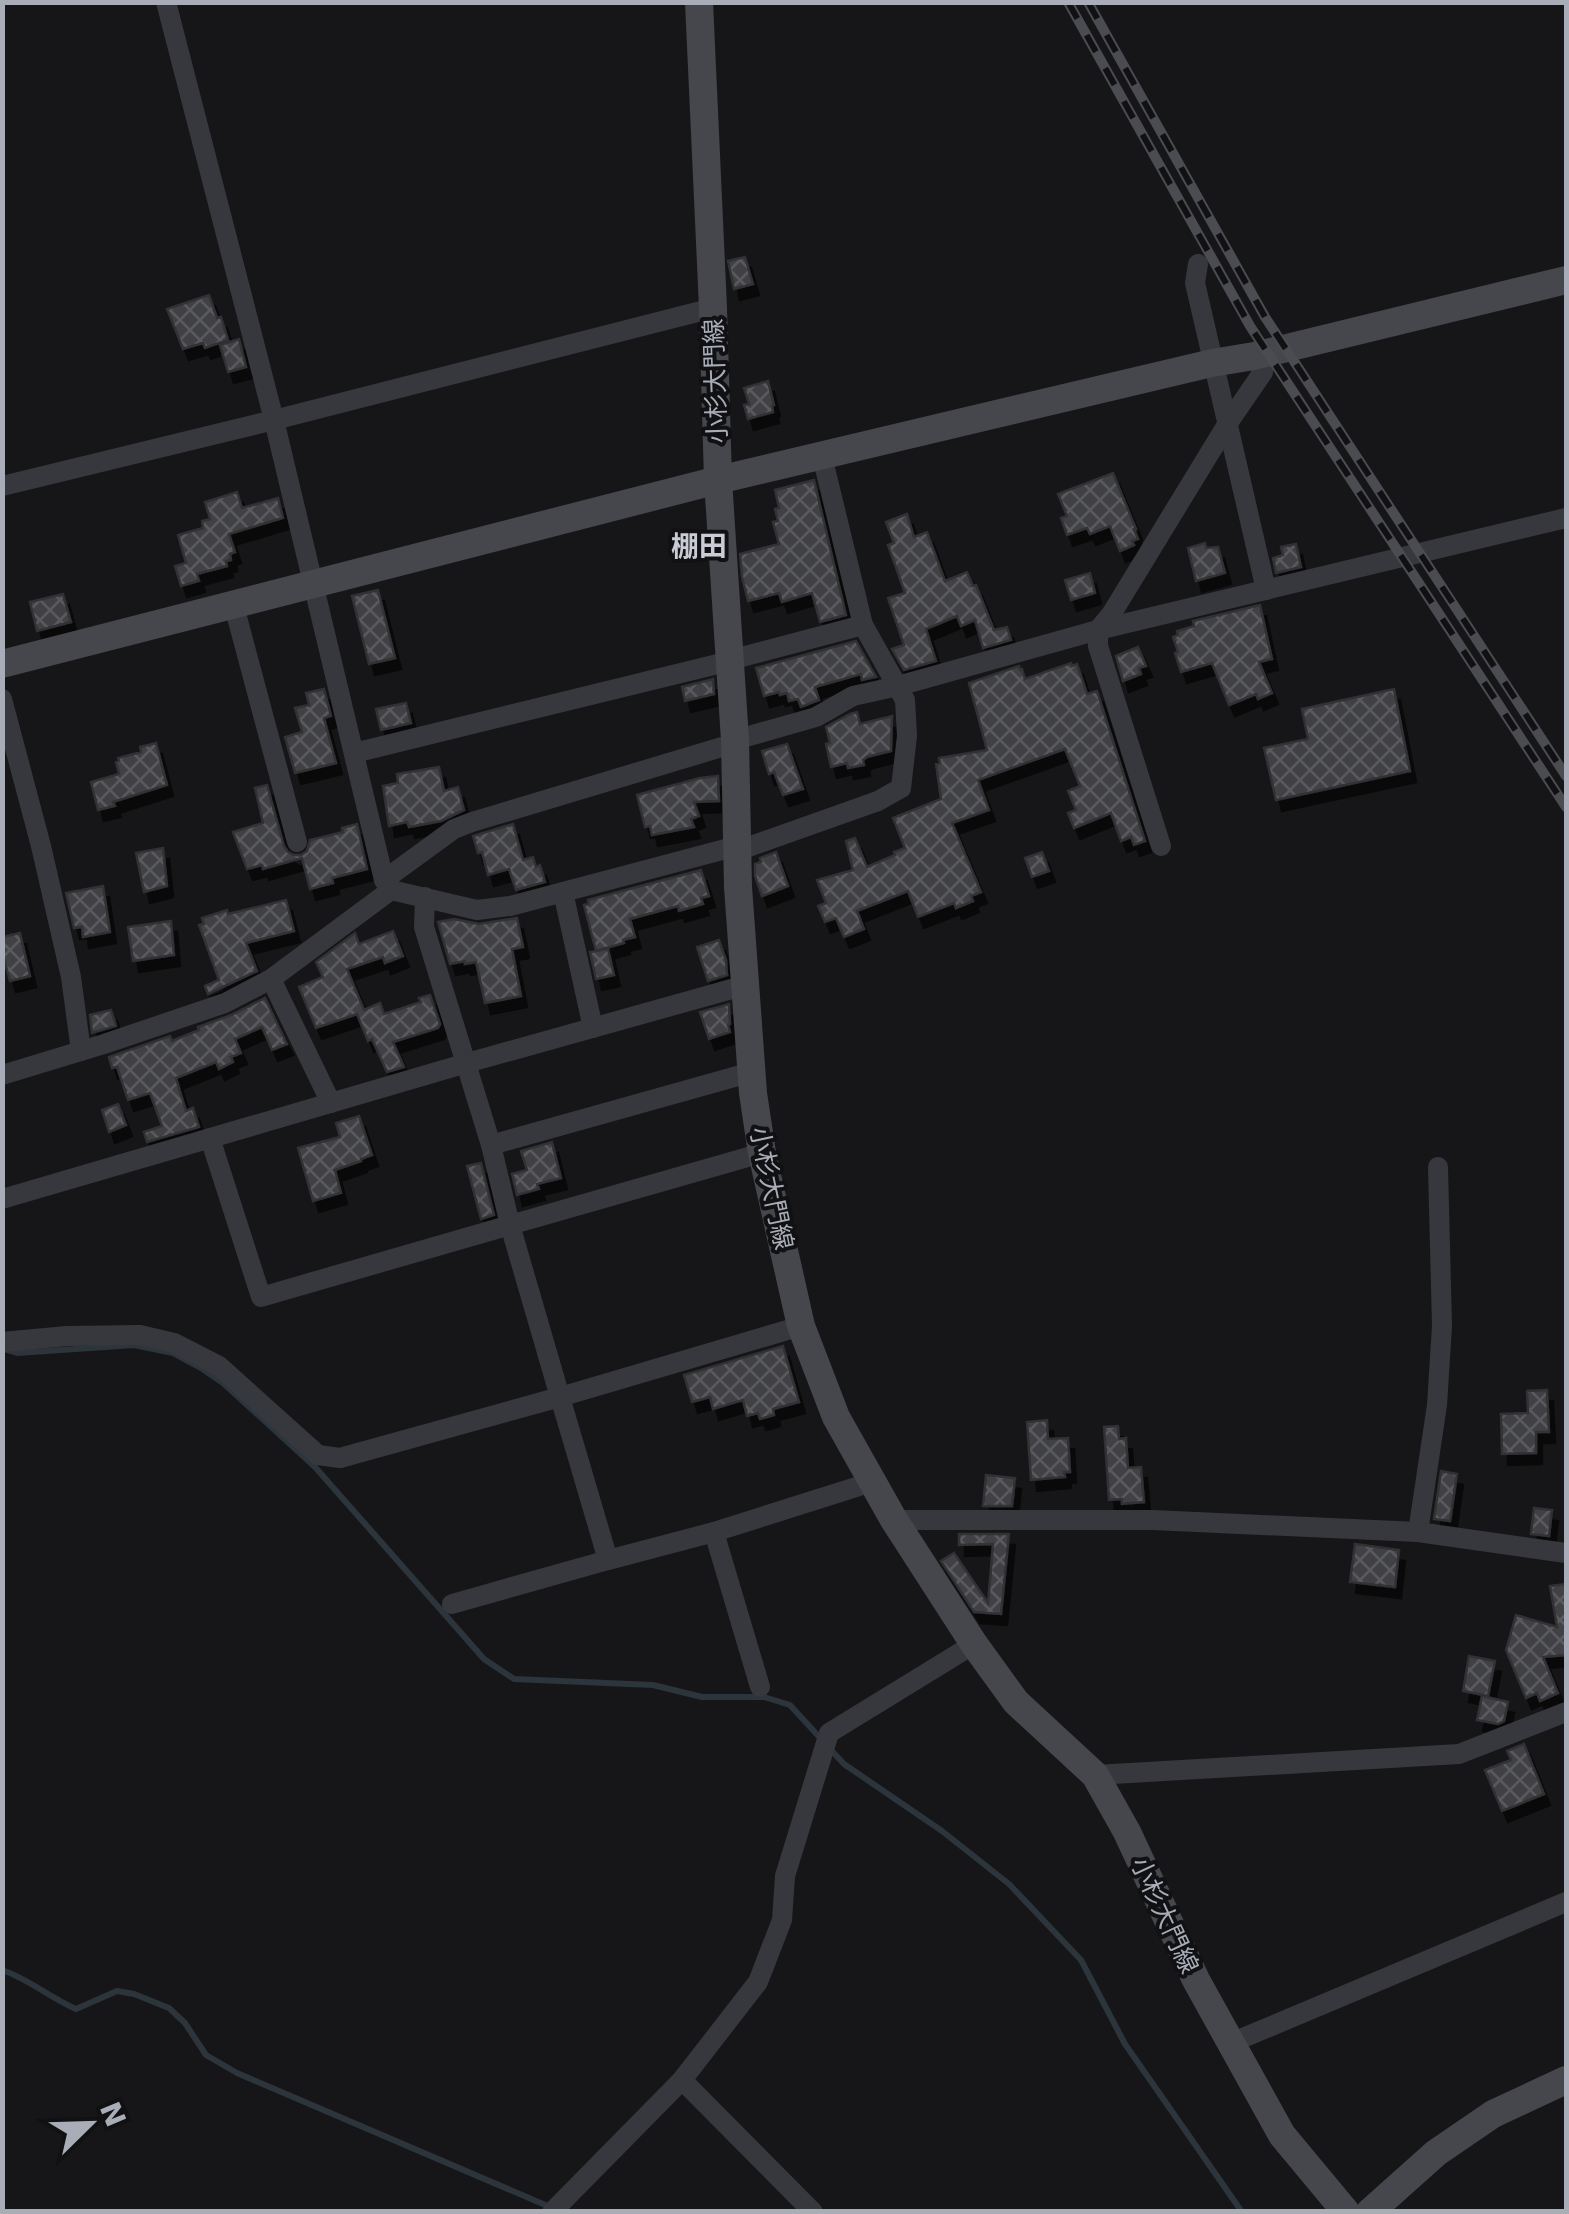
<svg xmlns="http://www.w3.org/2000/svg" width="1569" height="2214" viewBox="0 0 1569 2214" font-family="'DejaVu Sans','Noto Sans JP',sans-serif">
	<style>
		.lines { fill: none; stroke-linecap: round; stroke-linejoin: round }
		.stream { stroke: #2c353c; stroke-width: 6 }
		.building { fill: url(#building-cross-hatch); stroke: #303034; stroke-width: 2.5; filter: url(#shadow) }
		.street { stroke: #37383d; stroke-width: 20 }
		.secondary { stroke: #45474d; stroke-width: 28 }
		.rail-casing { stroke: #4a4c52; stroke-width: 10 }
		.rail { stroke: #111113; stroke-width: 6; stroke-dasharray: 19; stroke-linecap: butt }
		.labels { text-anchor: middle; stroke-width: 8; stroke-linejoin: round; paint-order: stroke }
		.street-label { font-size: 25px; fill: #a8adb8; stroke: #111113 }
		.neighbourhood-label { font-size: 28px; font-weight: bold; fill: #c9ccd4; stroke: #111113 }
	</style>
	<defs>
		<pattern id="building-cross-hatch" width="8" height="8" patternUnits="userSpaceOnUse" patternTransform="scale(2.5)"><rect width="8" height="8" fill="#404145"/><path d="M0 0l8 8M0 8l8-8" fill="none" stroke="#595a5e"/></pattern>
		<filter id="shadow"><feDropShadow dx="6" dy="11" stdDeviation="0" flood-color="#0009"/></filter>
	</defs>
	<rect width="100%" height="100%" fill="#161618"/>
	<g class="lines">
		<g class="stream">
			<path d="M7,1350L17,1353L134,1345L173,1353L201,1368L223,1383L315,1467L484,1659L514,1679L653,1685L702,1697H764L790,1705L822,1740"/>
			<path d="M830,1749L844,1764L942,1831L1009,1884L1081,1960L1125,2044L1242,2212"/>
			<path d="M2,1970C29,1979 50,1998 76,2009L117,1991L134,1994L169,2008L185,2023L206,2055L237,2073L550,2207"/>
		</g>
	</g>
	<g class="building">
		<path d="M745,257L753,284L734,289L728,261Z"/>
		<path d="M209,295L217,318L221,317L228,340L205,348L203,343L183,349L167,309Z"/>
		<path d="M239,339L246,367L228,372L220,345Z"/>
		<path d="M768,381L774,405L772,406L773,412L748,419L744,405L749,404L744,388Z"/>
		<path d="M1113,473L1136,529H1134L1138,539L1132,541L1134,545L1120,551L1110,526L1090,534L1087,528L1067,535L1061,518L1067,516L1058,494Z"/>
		<path d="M814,480L846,615L820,622L812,593L782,602L779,593L748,601L742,577L740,554L779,544L773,522L778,521L775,509L779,508L775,490Z"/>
		<path d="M237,492L242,508L278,498L283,518L229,534L235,552L230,554L231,560L226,561L227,566L197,574L199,581L181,586L175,566L186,563L178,535L203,528L202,521L210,519L205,502Z"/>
		<path d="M907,514L914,537L927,532L945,581L967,572L973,586L976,585L994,630L1007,627L1011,640L983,648L975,620L961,626L957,616L926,629L936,661L904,670L892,649L904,645L888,598L905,593L888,545L894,543L886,522Z"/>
		<path d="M1205,543L1206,548L1218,547L1225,573L1196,581L1188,548Z"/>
		<path d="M1296,544L1301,567L1276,573L1273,558L1283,555L1281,547Z"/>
		<path d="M1090,573L1095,593L1071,600L1065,580Z"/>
		<path d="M378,590L395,658L369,664L352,596Z"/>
		<path d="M63,594L71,622L37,631L30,602Z"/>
		<path d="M1260,605L1272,659L1259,662L1272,693L1258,699L1256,694L1229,705L1212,663L1181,672L1175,653L1178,652L1173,637L1178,635L1177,631L1194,626L1193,621Z"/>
		<path d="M856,641L876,677L862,680L861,674L815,687L819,700L801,707L798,699L789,701L787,693L780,695L779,692L764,696L756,668Z"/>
		<path d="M1138,647L1146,666L1139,668L1141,674L1123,681L1116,656Z"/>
		<path d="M1071,663L1072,666L1077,664L1087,694L1097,691L1145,841L1134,845L1131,837L1121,841L1111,813L1074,828L1068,813L1076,810L1068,791L1080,786L1065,749L978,780L989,810L952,823L981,892L971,896L973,901L956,908L954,903L918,917L908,891L857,911L864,929L844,937L836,918L825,922L818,906L826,903L817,880L853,870L846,841L855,838L867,867L895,855L894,852L905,848L893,818L941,799L936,764L940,763L939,758L987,750L969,683L1019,666L1020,670L1022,669L1025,679Z"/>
		<path d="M713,679L714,694L685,701L682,687Z"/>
		<path d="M324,689L331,716L324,718L336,763L295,773L285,737L302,732L295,708L309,705L306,693Z"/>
		<path d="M1394,689L1410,771L1276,800L1264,748L1308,739L1302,709Z"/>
		<path d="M406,703L411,723L381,730L376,709Z"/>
		<path d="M857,712L860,724L892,716L891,751L867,757L863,760L864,765L848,768L847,763L831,767L826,744L830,743L826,727L850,714Z"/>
		<path d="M156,743L167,785L113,802L115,806L98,810L91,782L119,774L116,762L119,761L118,758L141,752L140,747Z"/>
		<path d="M787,744L803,789L783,795L774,772L769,774L762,751Z"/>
		<path d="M439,767L444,791L458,787L464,810L441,821L409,827L407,822L389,826L383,786L398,783L397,774Z"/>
		<path d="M718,776L719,801L694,802L699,816L691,819L694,827L652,835L650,826L645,827L637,795L700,778Z"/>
		<path d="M267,785L284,846L288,852L294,855H301L307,851L310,840L343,832L342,828L357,824L367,869L332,878L333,883L310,889L302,858L263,869L262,865L247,869L233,832L263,823L255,788Z"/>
		<path d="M513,824L523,860L533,857L536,867L540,865L545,882L516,890L509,869L488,875L482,852L478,853L473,836Z"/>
		<path d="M163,848L167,886L144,892L136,853Z"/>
		<path d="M776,852L788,886L762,896L755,876V864L761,862L760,858Z"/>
		<path d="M1042,852L1049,871L1032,877L1025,858Z"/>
		<path d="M701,870L709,896L701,898L703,904L679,911L678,906L630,919L635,937L623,940L624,943L596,951L584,905L589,904L588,900Z"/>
		<path d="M103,886L110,932L83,937L82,927L74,928L66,893Z"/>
		<path d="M286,900L294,931L246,943L257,971L208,994L205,986L219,980L199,925L204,924L202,918L227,910L228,914Z"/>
		<path d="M517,918L523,947L512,949L521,996L485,1003L476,962L465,964V961L450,964L438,922L454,919L479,924Z"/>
		<path d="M171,921L174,955L133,961L128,927Z"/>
		<path d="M393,931L403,956L385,963L383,957L347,969L364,1010L380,1003L384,1014L421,1002L419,998L430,995L440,1024L438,1028L393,1042L404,1067L387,1072L372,1039L368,1041L357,1014L316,1028L299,987L323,977L316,962L355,933L359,944Z"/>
		<path d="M20,933L30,976L10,981L2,952V937Z"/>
		<path d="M719,940L726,960L727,975L708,981L697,947Z"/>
		<path d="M608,949L614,975L596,979L590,952Z"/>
		<path d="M265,998L287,1044L272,1050L262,1027L235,1039L241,1053L231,1057L233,1062L219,1069L216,1062L176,1078L186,1111L193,1108L199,1127L147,1142L144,1132L162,1126L150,1093L128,1100L117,1067L112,1068L109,1057L170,1036L172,1041L199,1030L198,1027L231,1015Z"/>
		<path d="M729,1004L730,1024L728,1025L730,1032L709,1039L700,1012Z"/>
		<path d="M111,1010L116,1026L92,1033L90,1015Z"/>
		<path d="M118,1104L126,1125L109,1132L102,1110Z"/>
		<path d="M359,1116L372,1155L361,1159V1161L335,1170L341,1193L313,1201L298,1148L340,1137L336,1123Z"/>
		<path d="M552,1142L561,1178L537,1184L539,1189L517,1195L512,1174L527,1170L521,1151Z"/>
		<path d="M481,1163L494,1215L481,1219L467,1166Z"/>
		<path d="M783,1346L799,1402L773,1409L774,1415L760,1419L758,1413L747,1416L743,1400L713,1409L710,1397L692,1402L684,1375Z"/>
		<path d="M1547,1390L1549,1432H1536V1453L1502,1454L1501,1414L1528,1413L1527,1391Z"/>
		<path d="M1047,1420L1048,1439L1068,1438L1070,1472H1064L1065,1477L1031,1480L1027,1422Z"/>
		<path d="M1118,1426L1119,1439L1126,1438L1128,1468L1141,1467L1144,1502L1122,1504V1499L1109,1500L1104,1427Z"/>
		<path d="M1441,1471L1457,1474L1450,1521L1434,1519Z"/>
		<path d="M986,1475L1015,1478L1012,1506H983Z"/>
		<path d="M1534,1508L1552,1510L1549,1536L1531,1534Z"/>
		<path d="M959,1534H1009L1001,1614L974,1612L941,1561L954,1553L988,1603L993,1544L959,1545Z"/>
		<path d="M1355,1544L1399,1550L1395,1587L1350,1582Z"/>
		<path d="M1566,1584V1655L1543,1657L1558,1693L1540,1701L1537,1693L1526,1698L1506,1650L1516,1615L1557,1627L1550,1586Z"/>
		<path d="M1469,1656L1495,1661L1488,1696L1463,1691Z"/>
		<path d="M1482,1696L1508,1702L1504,1721L1498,1724L1477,1720Z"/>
		<path d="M1524,1744L1544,1794L1502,1811L1485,1770L1511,1760L1507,1751Z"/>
	</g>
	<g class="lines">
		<g class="street">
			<path d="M166,2L274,420L384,880L391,890L477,910L510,906L737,846"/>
			<path d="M1198,264L1195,283L1266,590"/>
			<path d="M2,486L274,420L713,308"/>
			<path d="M234,606L297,842"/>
			<path d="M730,660L863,625"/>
			<path d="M2,699L41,846L71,977L81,1051"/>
			<path d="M735,740L816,717L853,696L898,686L1098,630L1566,518"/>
			<path d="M354,753L730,661"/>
			<path d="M1161,846L1098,646V630L1112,613L1228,423L1263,372L1254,356"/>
			<path d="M737,851L878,801L901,788L907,736L905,700L863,625L822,456"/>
			<path d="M384,880L454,829L472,822L735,743"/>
			<path d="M563,892L593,1028"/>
			<path d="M425,897L424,927L491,1145L752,1072"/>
			<path d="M271,979L331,1103"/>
			<path d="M2,1075L104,1044L225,1003L271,979L391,890"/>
			<path d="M210,1138L261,1297L510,1225L560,1397L801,1326"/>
			<path d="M491,1145L510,1225L762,1153"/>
			<path d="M2,1199L467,1063L746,985"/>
			<path d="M2,1342L67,1336L140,1335L174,1343L219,1366L318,1455L340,1458L560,1397L608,1560L714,1532L760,1687"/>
			<path d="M894,1520H1153L1418,1532L1566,1553"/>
			<path d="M714,1532L872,1482"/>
			<path d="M1418,1532L1437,1405L1442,1326L1438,1167"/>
			<path d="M452,1604L608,1560"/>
			<path d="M1095,1775L1459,1754L1566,1712"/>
			<path d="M1231,2043L1566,1902"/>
			<path d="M682,2080L813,2212"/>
			<path d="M552,2212L682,2080L758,1982L782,1920L785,1876L829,1733L974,1644"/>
		</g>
		<g class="secondary">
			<path d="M699,2L713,308L718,480L735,740L738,887L753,1093L762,1153L801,1326L836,1417L894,1520L974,1644L1016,1702L1095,1775L1127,1832L1196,1980L1282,2135L1346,2212"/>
			<path d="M2,664L718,480L1212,363L1254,356L1566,280"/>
			<path d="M1370,2212L1436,2153L1493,2114L1566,2080"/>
		</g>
		<defs>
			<g id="rail">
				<path d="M1068,2L1250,326L1566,807"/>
				<path d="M1088,2L1265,317L1566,776"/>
			</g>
		</defs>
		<use href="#rail" class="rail-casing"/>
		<use href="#rail" class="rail"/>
	</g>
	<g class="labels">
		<g class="street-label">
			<text transform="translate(715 381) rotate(-92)" y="9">小杉大門線</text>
			<text transform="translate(772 1188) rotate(78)" y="9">小杉大門線</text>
			<text transform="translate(1165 1915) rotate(65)" y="9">小杉大門線</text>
		</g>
		<g class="neighbourhood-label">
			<text x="699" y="556">棚田</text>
		</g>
	</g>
	<rect width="1569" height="2214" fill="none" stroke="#a8adb8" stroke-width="10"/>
	<g transform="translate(90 2124) rotate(67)" stroke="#111113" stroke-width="8" paint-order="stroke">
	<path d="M0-8L18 38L0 25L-18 38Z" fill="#a8adb8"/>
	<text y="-15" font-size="28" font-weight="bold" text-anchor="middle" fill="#a8adb8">N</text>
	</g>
</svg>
